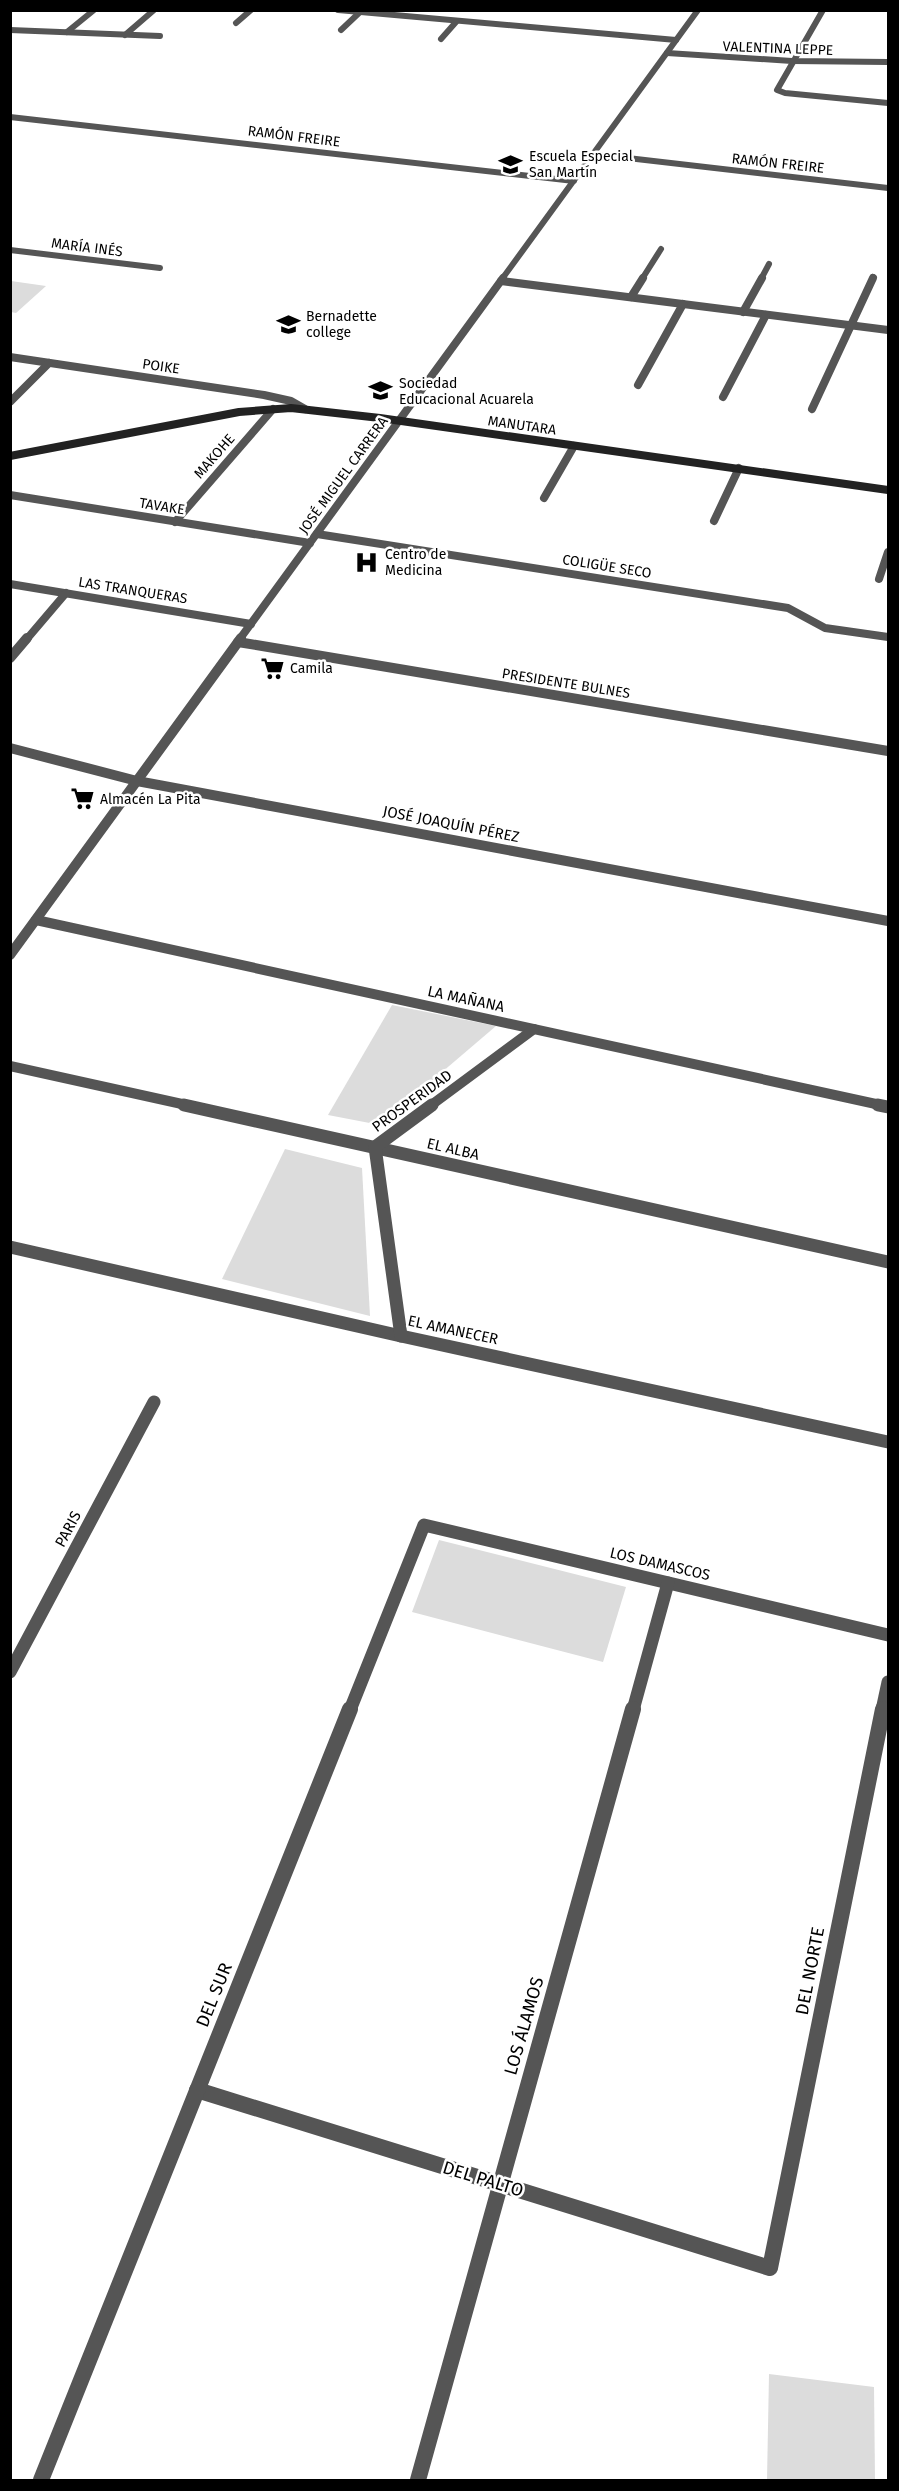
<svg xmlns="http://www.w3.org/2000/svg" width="899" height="2491" viewBox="0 0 899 2491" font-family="'Fira Sans',sans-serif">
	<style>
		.green { fill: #dcdcdc }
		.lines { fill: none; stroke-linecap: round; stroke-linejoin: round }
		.minor-far4 { stroke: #555; stroke-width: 6 }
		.minor-far3 { stroke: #555; stroke-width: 8 }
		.minor-far2 { stroke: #555; stroke-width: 10 }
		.minor-far1 { stroke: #555; stroke-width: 13 }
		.minor { stroke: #555; stroke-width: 16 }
		.tertiary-far2 { stroke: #555; stroke-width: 6 }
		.tertiary-far1 { stroke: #555; stroke-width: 8 }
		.tertiary { stroke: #555; stroke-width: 10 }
		.secondary { stroke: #222; stroke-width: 8 }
		.labels { text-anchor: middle; stroke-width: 5; stroke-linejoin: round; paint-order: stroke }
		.far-street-label { font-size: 14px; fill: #000; stroke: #fff }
		.far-poi-label { font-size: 14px; fill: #000; stroke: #fff; text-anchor: start }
		.street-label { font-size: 15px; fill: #000; stroke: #fff }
		.near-street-label { font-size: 18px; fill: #000; stroke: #fff }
	</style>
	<rect width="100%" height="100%" fill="#fff"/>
	<g class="green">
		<path d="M11,281L46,286L16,313L11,312Z"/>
		<path d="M392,1005L496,1026L380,1125L328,1115Z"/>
		<path d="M285,1149L362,1168L370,1316L222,1279Z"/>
		<path d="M439,1540L626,1587L603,1662L412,1612Z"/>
		<path d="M769,2374L874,2387L875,2480H767Z"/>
	</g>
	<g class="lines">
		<g class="minor-far4">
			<path d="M338,10L676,40"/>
			<path d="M823,10L777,90L785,93L888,103"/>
			<path d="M236,23L251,10"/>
			<path d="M10,30L160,36"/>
			<path d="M341,30L359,13"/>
			<path d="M67,32L94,10"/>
			<path d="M125,35L154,10"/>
			<path d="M441,39L456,22"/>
			<path d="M667,53L792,61L888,62"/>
			<path d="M10,117L574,181"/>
			<path d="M593,154L888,188"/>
			<path d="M10,250L160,268"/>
			<path d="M642,279L661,249"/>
			<path d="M761,279L769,264"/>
			<path d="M872,279L873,277"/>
		</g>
		<g class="minor-far3">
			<path d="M501,281L888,330"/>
			<path d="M631,297L643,278"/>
			<path d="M743,312L762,278"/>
			<path d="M10,357L264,395L291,401L305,409"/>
			<path d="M638,385L683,304"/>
			<path d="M723,397L766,315"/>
			<path d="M10,402L49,363"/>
			<path d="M812,409L873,278"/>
			<path d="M10,495L310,543"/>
			<path d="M544,498L574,446"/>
			<path d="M714,521L739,468"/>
			<path d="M175,522L273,409"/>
			<path d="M317,534L788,608L825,628L888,637"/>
			<path d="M879,579L888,552"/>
			<path d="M10,584L251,624"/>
			<path d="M26,640L66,593"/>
		</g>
		<g class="minor-far2">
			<path d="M238,642L888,751"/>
			<path d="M10,658L27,638"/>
			<path d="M10,748L137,781L888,921"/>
			<path d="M36,920L885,1106"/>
			<path d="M10,1066L191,1106"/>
			<path d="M430,1106L534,1029"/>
		</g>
		<g class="minor-far1">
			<path d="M184,1105L888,1262"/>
			<path d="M878,1105L888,1107"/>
			<path d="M10,1247L401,1336L888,1442"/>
			<path d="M401,1336L375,1147L432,1105"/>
			<path d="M10,1672L154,1402"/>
			<path d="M350,1710L424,1525L888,1635"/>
			<path d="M633,1710L668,1583"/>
			<path d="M882,1710L888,1682"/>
		</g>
		<g class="minor">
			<path d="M197,2090L770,2268L883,1709"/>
			<path d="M41,2480L350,1709"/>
			<path d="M418,2480L633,1709"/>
		</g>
		<path class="tertiary-far2" d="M502,279L698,10"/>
		<path class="tertiary-far1" d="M239,640L503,278"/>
		<path class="tertiary" d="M10,955L241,638"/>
		<path class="secondary" d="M10,456L239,412L291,408L380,418L888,490"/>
	</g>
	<defs>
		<symbol id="school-bare" viewBox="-9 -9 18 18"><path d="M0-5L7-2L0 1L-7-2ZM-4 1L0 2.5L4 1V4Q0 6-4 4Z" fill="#000" stroke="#fff" stroke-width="2.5" paint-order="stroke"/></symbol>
		<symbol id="hospital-bare" viewBox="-9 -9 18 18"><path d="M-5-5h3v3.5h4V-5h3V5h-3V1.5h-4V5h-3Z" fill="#000" stroke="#fff" stroke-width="2.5" paint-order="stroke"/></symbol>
		<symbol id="supermarket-bare" viewBox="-9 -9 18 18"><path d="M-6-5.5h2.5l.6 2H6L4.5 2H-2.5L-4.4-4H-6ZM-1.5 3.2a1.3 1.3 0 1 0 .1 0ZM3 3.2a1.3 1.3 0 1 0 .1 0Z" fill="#000" stroke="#fff" stroke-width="2.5" paint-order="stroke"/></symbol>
	</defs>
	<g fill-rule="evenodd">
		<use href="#school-bare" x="494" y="148" width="33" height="33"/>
		<use href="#school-bare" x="272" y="308" width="33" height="33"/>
		<use href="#school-bare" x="364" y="374" width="33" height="33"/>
		<use href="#hospital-bare" x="350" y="546" width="33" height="33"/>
		<use href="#supermarket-bare" x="256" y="652" width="33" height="33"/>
		<use href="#supermarket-bare" x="66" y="782" width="33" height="33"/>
	</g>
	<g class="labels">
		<g class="far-street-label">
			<text transform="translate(778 48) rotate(2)" y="5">VALENTINA LEPPE</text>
			<text transform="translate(294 136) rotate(7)" y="5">RAMÓN FREIRE</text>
			<text transform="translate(778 163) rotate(6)" y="5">RAMÓN FREIRE</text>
			<text transform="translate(87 247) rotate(7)" y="5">MARÍA INÉS</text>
			<text transform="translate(161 366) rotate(8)" y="5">POIKE</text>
			<text transform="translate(522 425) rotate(8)" y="5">MANUTARA</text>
			<text transform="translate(214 456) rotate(-49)" y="5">MAKOHE</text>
			<text transform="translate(343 475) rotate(-54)" y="5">JOSÉ MIGUEL CARRERA</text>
			<text transform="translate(162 506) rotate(9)" y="5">TAVAKE</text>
			<text transform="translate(607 566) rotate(9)" y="5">COLIGÜE SECO</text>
			<text transform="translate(133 590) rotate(9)" y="5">LAS TRANQUERAS</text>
			<text transform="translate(566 683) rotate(9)" y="5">PRESIDENTE BULNES</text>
		</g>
		<g class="far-poi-label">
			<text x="529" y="161">Escuela Especial<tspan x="529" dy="16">San Martín</tspan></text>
			<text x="306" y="321">Bernadette<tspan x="306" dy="16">college</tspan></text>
			<text x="399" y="388">Sociedad<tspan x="399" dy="16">Educacional Acuarela</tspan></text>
			<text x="385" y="559">Centro de<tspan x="385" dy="16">Medicina</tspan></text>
			<text x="290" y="673">Camila</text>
			<text x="100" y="804">Almacén La Pita</text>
		</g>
		<g class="street-label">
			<text transform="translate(451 824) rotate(11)" y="5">JOSÉ JOAQUÍN PÉREZ</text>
			<text transform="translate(466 999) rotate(12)" y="5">LA MAÑANA</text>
			<text transform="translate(412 1101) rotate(-36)" y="5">PROSPERIDAD</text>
			<text transform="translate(453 1149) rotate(13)" y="5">EL ALBA</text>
			<text transform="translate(453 1330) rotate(12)" y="5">EL AMANECER</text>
			<text transform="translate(68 1529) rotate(-62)" y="5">PARIS</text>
			<text transform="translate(660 1564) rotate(13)" y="5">LOS DAMASCOS</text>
		</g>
		<g class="near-street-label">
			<text transform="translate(810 1971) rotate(-79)" y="6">DEL NORTE</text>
			<text transform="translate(214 1995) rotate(-68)" y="6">DEL SUR</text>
			<text transform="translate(524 2026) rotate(-74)" y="6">LOS ÁLAMOS</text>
			<text transform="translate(483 2179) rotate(17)" y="6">DEL PALTO</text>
		</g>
	</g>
	<rect width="899" height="2491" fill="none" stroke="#000000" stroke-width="24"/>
</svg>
